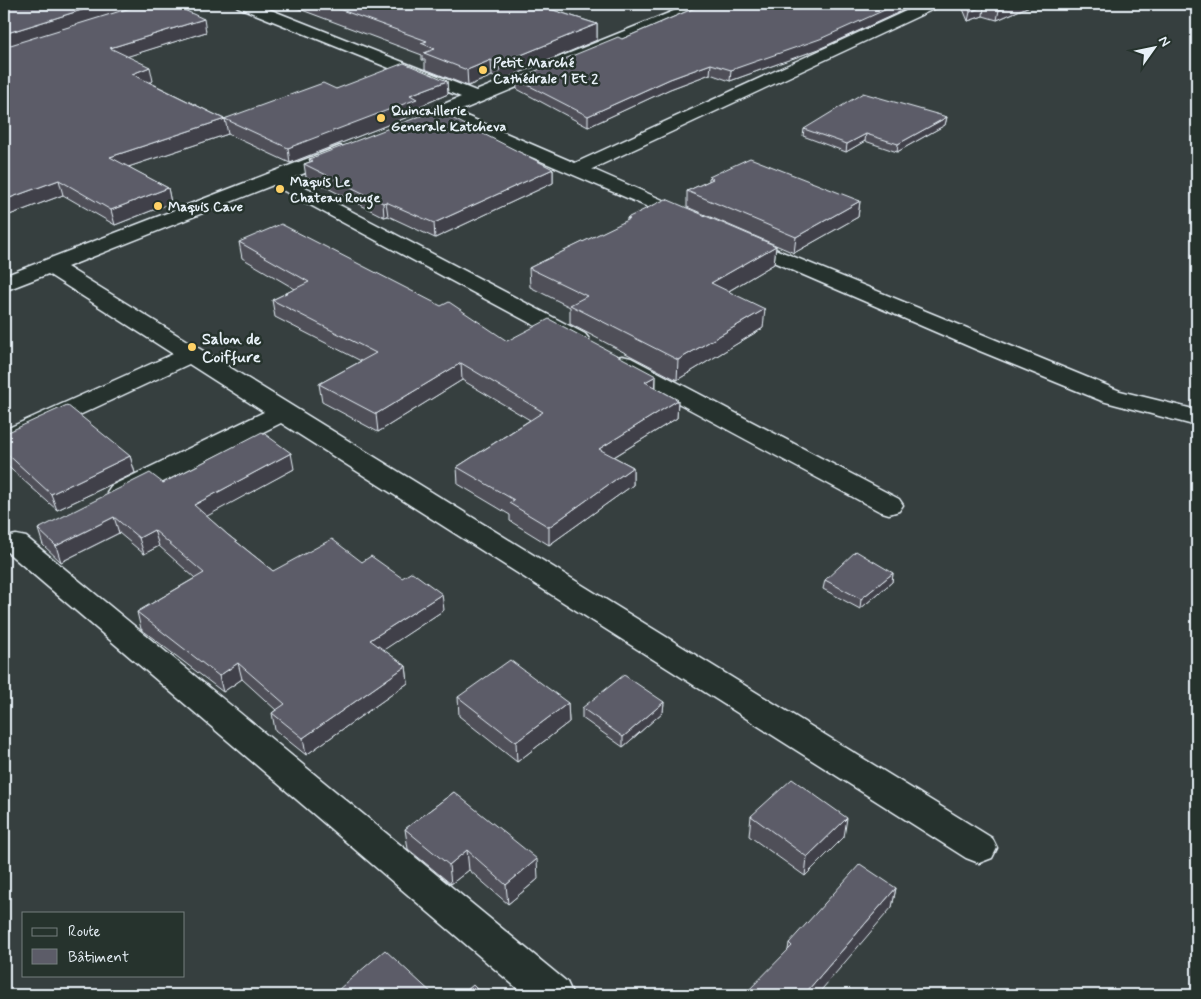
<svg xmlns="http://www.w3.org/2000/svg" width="1201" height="999" viewBox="0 0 1201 999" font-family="Mynerve,sans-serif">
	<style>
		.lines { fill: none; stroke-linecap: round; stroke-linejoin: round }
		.street-casing { stroke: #e8f1f8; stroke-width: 3 }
		.street { fill: #26332d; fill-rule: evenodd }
		.wall { fill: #4f4f59; stroke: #e8f1f8 }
		.shaded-wall { fill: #404049; stroke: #e8f1f8 }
		.building { fill: #5c5c68; stroke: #e8f1f8 }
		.poi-dot { fill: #ffd166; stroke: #26332d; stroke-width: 2 }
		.labels { text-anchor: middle; stroke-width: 5; stroke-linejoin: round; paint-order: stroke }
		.far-poi-label { font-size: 14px; font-weight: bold; fill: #e8f1f8; stroke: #26332d; text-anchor: start }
		.poi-label { font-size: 16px; font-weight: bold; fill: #e8f1f8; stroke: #26332d; text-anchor: start }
	</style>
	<rect width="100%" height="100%" fill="#363f3f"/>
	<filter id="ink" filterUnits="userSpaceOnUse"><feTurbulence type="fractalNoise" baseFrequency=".02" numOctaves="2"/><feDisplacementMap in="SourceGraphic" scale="10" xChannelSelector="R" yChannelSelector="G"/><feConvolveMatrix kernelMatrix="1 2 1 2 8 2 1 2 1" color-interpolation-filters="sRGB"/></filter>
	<g filter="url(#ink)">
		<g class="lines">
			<defs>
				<g id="street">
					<path d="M235,4H256L476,91L691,4H712L709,7L457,112L575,163L921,4H941L938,7L592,169L697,215L700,219L697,223L690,225L441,118L433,120L427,119L424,115L427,111L461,97L238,7Z"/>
					<path d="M340,146L347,148L350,152L347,156L290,179L585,334L589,339L585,344L577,346L569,344L273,185L67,267L992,838L997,848L992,858L979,863L966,858L281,423L131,498L121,501L111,498L107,492L111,486L264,412L189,364L13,446L4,448V430L173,354L48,274L4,291V276Z"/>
					<path d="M741,235L1120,391L1197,410V426L1102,401L975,349L734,245L730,241L734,237Z"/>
					<path d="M622,356L631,358L899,499L903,505L899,511L889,514L879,511L613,368L610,363L613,358Z"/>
					<path d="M16,535L26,537L567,982L573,995H525L6,551L4,541L6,537Z"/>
				</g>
			</defs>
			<use href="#street" class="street-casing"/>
			<use href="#street" class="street"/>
		</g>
		<g class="wall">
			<path d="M4,4L206,32L128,56L153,81L149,82L224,119L336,89L447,81L448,94L418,107V113L290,163L228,134L128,167L168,188L171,203L115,225L63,195L4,217Z"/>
			<path d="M286,4H534L597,24V40L500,81L492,76L468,86L425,69V60H422V55Z"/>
			<path d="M704,4H917L819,49L791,59L730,81L710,74L670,89L588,127L517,89L516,79L622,39Z"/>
			<path d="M961,4H1034L997,20L983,16L968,21Z"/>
			<path d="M947,117L945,125L897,152L865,141L846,152L803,136L804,129Z"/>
			<path d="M309,159L553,169V183L435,238L388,216L384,217L306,177L304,164L310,162Z"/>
			<path d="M709,177L860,201L858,217L794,253L687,207V191L709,181Z"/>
			<path d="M627,218L776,246L774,264L729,291L763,328L677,380L570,324V307L530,287L529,268L627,221Z"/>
			<path d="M239,242L507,341L656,376V388L678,400L677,418L614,457L633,467V485L549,545L510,521V515L458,484L457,467L530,420L462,380L378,432L322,402L319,384L361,361L275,317L272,300L295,289L242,258Z"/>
			<path d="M4,434L130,456L135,473L57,510L4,463Z"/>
			<path d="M294,469L206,516L228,535L273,571L362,562L444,610L383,650L406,666L408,683L306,755L275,730L272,713L276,710L242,679L223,692L141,629L137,612L195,578L159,546L144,554L119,533L61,562L43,545L38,529Z"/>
			<path d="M893,573L892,582L860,609L823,589L825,580Z"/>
			<path d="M458,697L568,703L569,722L517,762L459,716Z"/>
			<path d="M664,702L663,712L623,747L582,718V708Z"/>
			<path d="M454,792L538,879L508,904L469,870L451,884L408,849L405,829Z"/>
			<path d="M751,816L844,837L805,876L749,836Z"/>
			<path d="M896,888L892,907L788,950L789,943Z"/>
		</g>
		<g class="shaded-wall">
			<path d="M101,4H145L4,48V34Z"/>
			<path d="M898,4H917L819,49L730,81L731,70Z"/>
			<path d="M941,4H949L941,7Z"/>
			<path d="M1015,4H1034L997,20L999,10Z"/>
			<path d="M984,6L983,16L968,21L970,12Z"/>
			<path d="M204,19L206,32L113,61L110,48Z"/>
			<path d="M597,24V40L500,81L499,64Z"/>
			<path d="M491,60L492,76L468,86L467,70Z"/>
			<path d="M711,64L710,74L670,89L588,127V116L670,79Z"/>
			<path d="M150,67L153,81L135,88L132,74Z"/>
			<path d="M447,81L448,94L418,107V113L290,163L288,148L410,95Z"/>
			<path d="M947,117L945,125L897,152L898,144Z"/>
			<path d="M225,119L228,134L113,172L110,157Z"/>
			<path d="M866,134L865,141L846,152L847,144Z"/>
			<path d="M553,169V183L435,238L434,223Z"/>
			<path d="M59,180L63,195L4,217V200Z"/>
			<path d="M168,188L171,203L115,225L111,210Z"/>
			<path d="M860,201L858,217L794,253L796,237Z"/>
			<path d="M386,202L388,216L384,217L383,203Z"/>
			<path d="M776,246L774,264L710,302L711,283Z"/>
			<path d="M765,309L763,328L677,380L678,360Z"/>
			<path d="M461,363L462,380L378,432L376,414Z"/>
			<path d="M656,376L655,393L645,382Z"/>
			<path d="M678,400L677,418L599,466V449Z"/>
			<path d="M291,453L294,469L198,521L194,505Z"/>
			<path d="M130,456L135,473L57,510L51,494Z"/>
			<path d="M633,467V485L549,545V527Z"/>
			<path d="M114,517L119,533L61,562L56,546Z"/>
			<path d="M154,530L159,546L144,554L139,538Z"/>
			<path d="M893,573L892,582L860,609L861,599Z"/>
			<path d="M442,594L444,610L373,657L370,640Z"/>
			<path d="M238,663L242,679L223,692L219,676Z"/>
			<path d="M406,666L408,683L306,755L303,738Z"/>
			<path d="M664,702L663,712L623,747V737Z"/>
			<path d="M568,703L569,722L517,762L516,742Z"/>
			<path d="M847,818L844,837L805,876L807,857Z"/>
			<path d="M467,850L469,870L451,884L449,865Z"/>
			<path d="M537,859L538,879L508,904L506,885Z"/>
			<path d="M896,888L892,907L817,995H807L808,990Z"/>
		</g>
		<g class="building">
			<path d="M4,4H101L4,34Z"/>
			<path d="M143,4H171L204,19L110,48L150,67L132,74L224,119L323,83L336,89L404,63L447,81L410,95L417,99L288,148L225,119L110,157L168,188L111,210L59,180L4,200V47Z"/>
			<path d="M325,4H534L597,24L499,64L491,60L467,70L424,53L435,49L421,43L427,41Z"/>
			<path d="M704,4H898L820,39L731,70L711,64L670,79L588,116L516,79L618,37L622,39Z"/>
			<path d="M967,4H1015L999,10L984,6L970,12Z"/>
			<path d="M863,93L947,117L898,144L866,134L847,144L804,129Z"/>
			<path d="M436,110L553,169L434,223L386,202L383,203L304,164L313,161L309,159Z"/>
			<path d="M750,158L860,201L796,237L687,191L713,179L709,177Z"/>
			<path d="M666,199L776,246L711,283L765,309L678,360L570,305L587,296L529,268L630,219L627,218Z"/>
			<path d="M281,224L441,306L449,302L507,341L549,319L656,376L645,382L678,400L599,449L633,467L549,527L509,503L514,500L457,467L543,412L461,363L376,414L319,384L376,353L272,300L309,282L239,242Z"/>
			<path d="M67,405L130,456L51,494L4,451V434Z"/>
			<path d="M262,432L291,453L194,505L228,535L273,571L332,539L362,562L371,556L402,578L412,572L442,594L370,640L406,666L303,738L272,713L285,704L238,663L219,676L137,612L204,573L154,530L139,538L114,517L56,546L38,529L150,473L163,483Z"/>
			<path d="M856,551L893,573L861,599L825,580Z"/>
			<path d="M510,660L568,703L516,742L458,697Z"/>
			<path d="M624,675L664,702L623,737L582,708Z"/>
			<path d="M792,779L847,818L807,857L751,816Z"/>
			<path d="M454,792L537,859L506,885L467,850L449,865L405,829Z"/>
			<path d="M860,864L896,888L808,990L814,995H744L792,946L789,943Z"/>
			<path d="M385,950L434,995H332Z"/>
			<path d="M473,985L483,995H461Z"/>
		</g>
	</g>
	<g class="poi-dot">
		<circle cx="483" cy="70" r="5"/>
		<circle cx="381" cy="118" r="5"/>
		<circle cx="280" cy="189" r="5"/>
		<circle cx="158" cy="206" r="5"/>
		<circle cx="192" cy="347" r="5"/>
	</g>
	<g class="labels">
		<g class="far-poi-label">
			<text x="493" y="67">Petit Marché<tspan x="493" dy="16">Cathédrale 1 Et 2</tspan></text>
			<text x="391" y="115">Quincaillerie<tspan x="391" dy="16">Generale Katcheva</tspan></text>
			<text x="290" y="186">Maquis Le<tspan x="290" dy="16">Chateau Rouge</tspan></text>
			<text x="168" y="211">Maquis Cave</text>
		</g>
		<g class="poi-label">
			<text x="202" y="344">Salon de<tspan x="202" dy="18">Coiffure</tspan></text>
		</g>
	</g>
	<rect width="1201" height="999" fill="none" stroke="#26332d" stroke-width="20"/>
	<rect x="10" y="10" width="1181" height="979" fill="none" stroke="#e8f1f8" stroke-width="2" filter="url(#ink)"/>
	<rect x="22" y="912" width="162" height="65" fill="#26332d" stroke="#747f7e"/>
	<rect x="32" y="928" width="25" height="8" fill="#26332d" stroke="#747f7e"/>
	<text x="68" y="936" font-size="15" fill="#e8f1f8">Route</text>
	<rect x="32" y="949" width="25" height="15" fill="#5c5c68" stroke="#747f7e"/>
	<text x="68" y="962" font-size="15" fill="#e8f1f8">Bâtiment</text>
	<g transform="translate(1154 48) rotate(57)" stroke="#26332d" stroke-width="4" paint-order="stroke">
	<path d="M0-4L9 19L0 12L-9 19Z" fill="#e8f1f8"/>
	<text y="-8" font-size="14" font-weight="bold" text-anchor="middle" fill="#e8f1f8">N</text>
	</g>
</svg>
